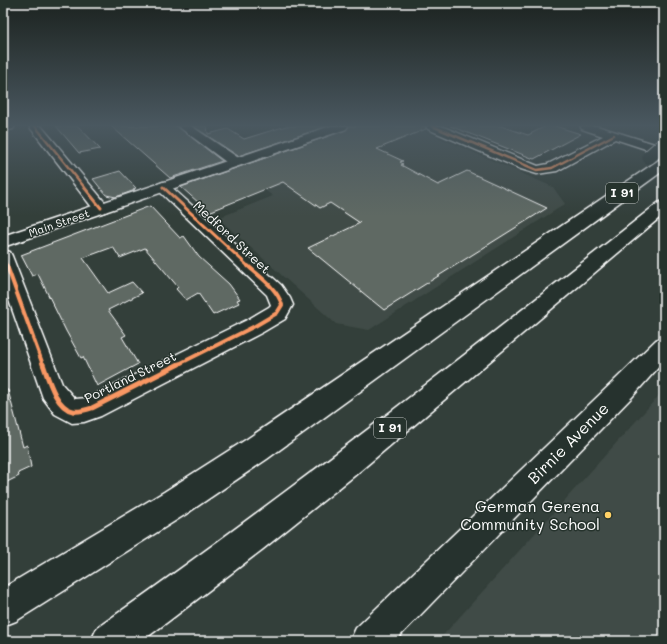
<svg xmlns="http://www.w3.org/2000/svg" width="667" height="644" viewBox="0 0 667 644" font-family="Mali,sans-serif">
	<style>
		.built { fill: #404c47 }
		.building { fill: #5f6964; stroke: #fff }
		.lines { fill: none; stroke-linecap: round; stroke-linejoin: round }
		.minor-casing { stroke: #fff; stroke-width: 3 }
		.major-casing { stroke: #fff; stroke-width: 3 }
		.highway-casing { stroke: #fff; stroke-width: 3 }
		.minor { fill: #26332d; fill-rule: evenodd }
		.major { fill: #26332d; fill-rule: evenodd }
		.highway { fill: #26332d; fill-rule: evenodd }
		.highway-bridge-casing { stroke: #fff; stroke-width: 16; stroke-linecap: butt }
		.highway-bridge { stroke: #26332d; stroke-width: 14 }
		.cycleway-far3-casing { stroke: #26332d; stroke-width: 4 }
		.cycleway-far2-casing { stroke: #26332d; stroke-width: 5 }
		.cycleway-far1-casing { stroke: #26332d; stroke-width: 6 }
		.cycleway-casing { stroke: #26332d; stroke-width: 8 }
		.cycleway-far3 { stroke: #f99763; stroke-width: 2.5 }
		.cycleway-far2 { stroke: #f99763; stroke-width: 3 }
		.cycleway-far1 { stroke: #f99763; stroke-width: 4 }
		.cycleway { stroke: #f99763; stroke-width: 5 }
		.poi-dot { fill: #ffd166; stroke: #26332d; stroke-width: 1.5 }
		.labels { text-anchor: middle; stroke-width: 3; stroke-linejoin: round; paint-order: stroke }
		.far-street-label { font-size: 11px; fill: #fff; stroke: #26332d }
		.shield { fill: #26332d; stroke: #bec2c0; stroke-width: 1 }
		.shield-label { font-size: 12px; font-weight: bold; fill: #fff }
		.street-label { font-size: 13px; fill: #fff; stroke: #26332d }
		.near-street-label { font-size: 16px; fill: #fff; stroke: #26332d }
		.near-poi-label { font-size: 16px; fill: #fff; stroke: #26332d; text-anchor: end }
	</style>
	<rect width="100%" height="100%" fill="#333f3a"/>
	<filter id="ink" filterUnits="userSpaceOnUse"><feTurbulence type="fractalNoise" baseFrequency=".025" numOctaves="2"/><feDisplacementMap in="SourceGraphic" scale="8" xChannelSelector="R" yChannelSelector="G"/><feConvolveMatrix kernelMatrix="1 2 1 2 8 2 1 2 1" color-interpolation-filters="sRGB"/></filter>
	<g filter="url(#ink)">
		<g class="built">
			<path d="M424,131L553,187L565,204L369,330L336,324L218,218L273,196L239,172L392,143Z"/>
			<path d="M664,390V641H438Z"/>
		</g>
		<g class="building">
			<path d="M56,126H78L100,149L79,153Z"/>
			<path d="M111,126H177L222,161L170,178Z"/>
			<path d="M193,126H207L208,134L228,129L244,139L286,126H328L238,156Z"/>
			<path d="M349,126H425L426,129L377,149L403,161L400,162L403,164L401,165L438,185L467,171L547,208L384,310L308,248L360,223L330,203L320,208L283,182L209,212L181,187L346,130Z"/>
			<path d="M450,126H501L528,135L546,126H555L581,134L534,159Z"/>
			<path d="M120,171L136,188L133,189L135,190L116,197L106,195L93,179Z"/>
			<path d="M150,206L180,238L184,236L199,257L229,284L240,299L237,300L239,303L213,315L198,293L186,300L176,289L178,287L145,248L120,258L113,247L83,258L108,293L132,282L142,293L108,310L126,335L122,337L138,364L97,386L83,357L81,358L66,331L38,274L32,276L21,255Z"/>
			<path d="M3,390H8L23,447L27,445L31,467L18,473L19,476L3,484Z"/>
		</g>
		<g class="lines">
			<defs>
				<g id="minor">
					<path d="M3,126H15L13,129L3,131Z"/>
					<path d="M29,126H41L107,205L109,208L107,211L101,213L95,211Z"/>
					<path d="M178,126H191L240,159L242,162L240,165L235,166L230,165Z"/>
					<path d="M426,126H441L538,166L548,164L603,136L582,129L580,126H597L664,147V155L615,139L557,171L537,174L521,169L428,129Z"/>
					<path d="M163,182L168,184L281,285L290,298L293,305L285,319L263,332L101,416L84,422L72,423L55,414L43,398L3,283V250L10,252L12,256L62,384L75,399L87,398L247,320L269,307L271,305L267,295L158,190L155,187L158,184Z"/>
				</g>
				<g id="major">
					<path d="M331,126H348L346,129L3,247V236Z"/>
					<path d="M664,337V361L632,397L395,641H350L356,628L614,381L656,340Z"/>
				</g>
				<g id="highway">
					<path d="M664,159V170L267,459L186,514L16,621L3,626V588L164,492L247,439L659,160Z"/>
					<path d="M664,201V214L354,476L263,549L170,620L142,641H91L97,628C289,494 474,348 658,203Z"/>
				</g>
			</defs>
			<use href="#minor" class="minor-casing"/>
			<use href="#major" class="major-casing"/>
			<use href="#highway" class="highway-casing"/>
			<use href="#minor" class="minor"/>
			<use href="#major" class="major"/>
			<use href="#highway" class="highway"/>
			<defs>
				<path id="highway-bridge" d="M649,157L664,144"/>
			</defs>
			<use href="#highway-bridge" class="highway-bridge-casing"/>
			<use href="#highway-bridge" class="highway-bridge"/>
			<defs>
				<g id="cycleway-far3">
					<path d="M35,126L85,188"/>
					<path d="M432,126L537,170L552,168L614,135"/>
					<path d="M163,187L164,188"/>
				</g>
				<g id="cycleway-far2">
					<path d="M84,187L101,208"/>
					<path d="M163,187L249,267"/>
					<path d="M3,256L7,267"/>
				</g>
				<g id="cycleway-far1">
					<path d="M7,266L43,365"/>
					<path d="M177,365L255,326L277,313L282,305C277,288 260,277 248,266"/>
				</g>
				<path id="cycleway" d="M43,364C48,378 56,408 73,411C79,412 86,410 92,408L179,364"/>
			</defs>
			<use href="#cycleway-far3" class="cycleway-far3-casing"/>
			<use href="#cycleway-far2" class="cycleway-far2-casing"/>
			<use href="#cycleway-far1" class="cycleway-far1-casing"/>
			<use href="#cycleway" class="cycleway-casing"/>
			<use href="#cycleway-far3" class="cycleway-far3"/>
			<use href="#cycleway-far2" class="cycleway-far2"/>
			<use href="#cycleway-far1" class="cycleway-far1"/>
			<use href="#cycleway" class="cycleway"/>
		</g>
	</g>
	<linearGradient id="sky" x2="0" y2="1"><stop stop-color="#1c2320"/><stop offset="0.58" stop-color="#4a5860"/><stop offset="1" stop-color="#4a5860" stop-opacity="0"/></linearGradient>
	<rect width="667" height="216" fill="url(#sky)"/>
	<circle class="poi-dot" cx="608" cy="515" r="4"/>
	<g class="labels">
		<g class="far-street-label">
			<text transform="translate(59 223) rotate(-19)" y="4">Main Street</text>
		</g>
		<g class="shield">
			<rect x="606" y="183" width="32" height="20" rx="3"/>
			<rect x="374" y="418" width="32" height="20" rx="3"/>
		</g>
		<g class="shield-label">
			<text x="622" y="197">I 91</text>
			<text x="390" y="432">I 91</text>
		</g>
		<g class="street-label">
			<text transform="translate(232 237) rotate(43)" y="5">Medford Street</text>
			<text transform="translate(130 377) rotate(-26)" y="5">Portland Street</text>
		</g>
		<g class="near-street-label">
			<text transform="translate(568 443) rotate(-45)" y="6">Birnie Avenue</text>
		</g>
		<g class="near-poi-label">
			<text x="600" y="512">German Gerena<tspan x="600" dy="18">Community School</tspan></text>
		</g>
	</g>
	<rect width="667" height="644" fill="none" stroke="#26332d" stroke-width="16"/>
	<rect x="8" y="8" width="651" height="628" fill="none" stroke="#fff" stroke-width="1.5" filter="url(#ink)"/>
</svg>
